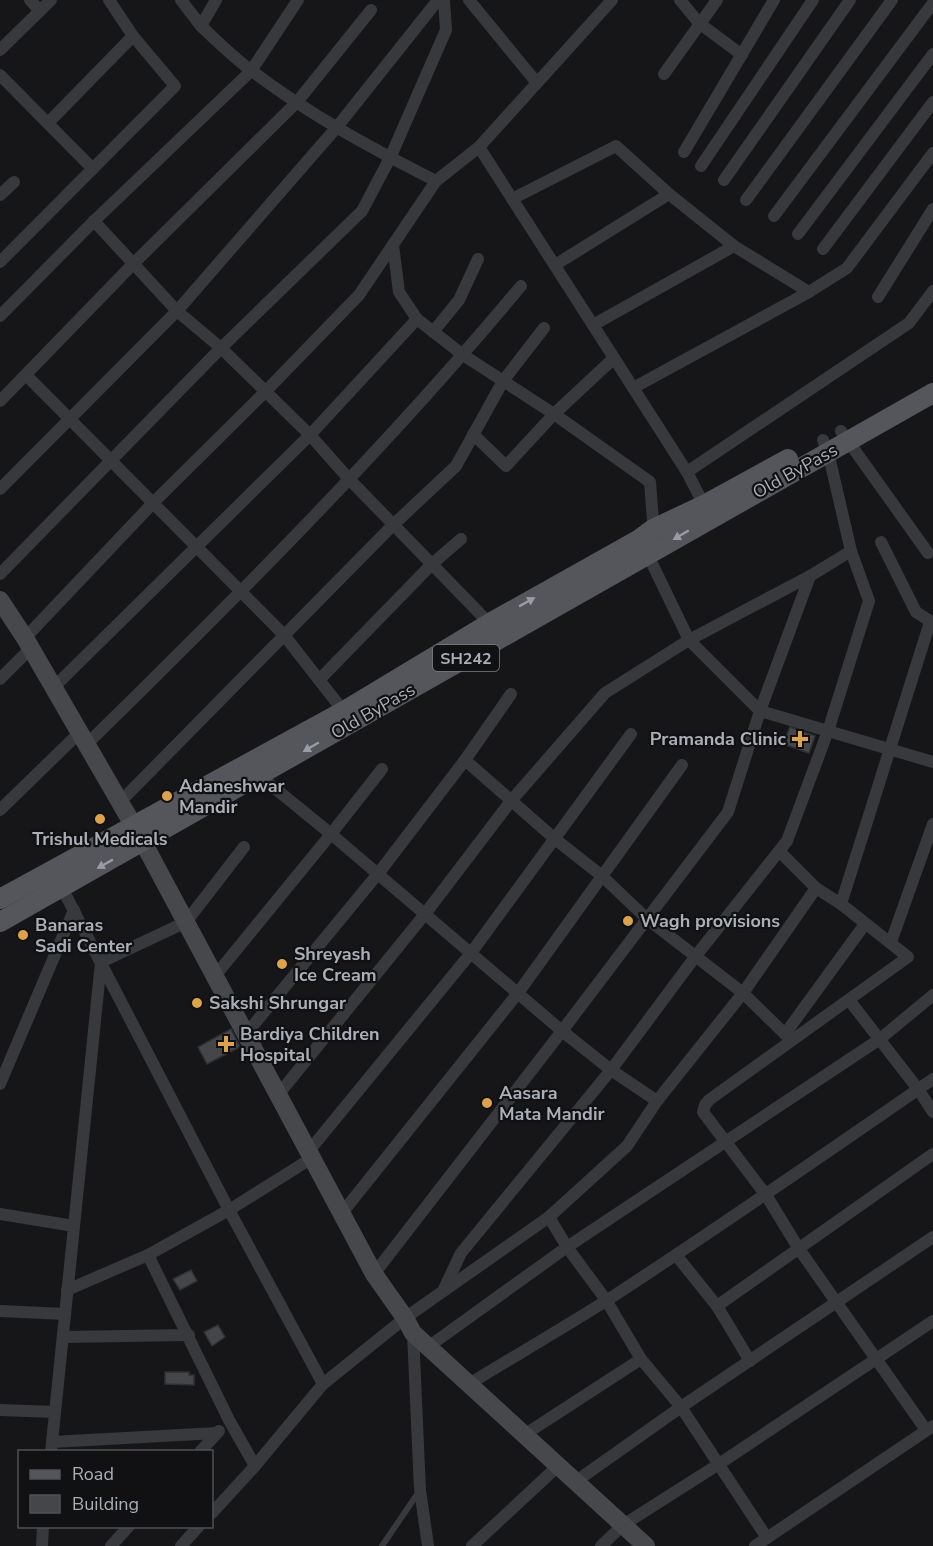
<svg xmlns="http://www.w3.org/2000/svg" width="933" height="1546" viewBox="0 0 933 1546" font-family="'Nunito Sans',sans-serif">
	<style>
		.building { fill: #45464a; stroke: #303133; stroke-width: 1.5 }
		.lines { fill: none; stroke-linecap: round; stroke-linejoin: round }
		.service { stroke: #38393c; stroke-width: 6 }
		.minor { stroke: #38393c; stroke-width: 12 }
		.secondary { stroke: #46484c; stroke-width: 18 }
		.primary { stroke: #54565b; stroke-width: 20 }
		.oneway { fill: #999ca4 }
		.poi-dot { fill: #dba34b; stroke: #111113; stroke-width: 2 }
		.labels { text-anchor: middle; stroke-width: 4.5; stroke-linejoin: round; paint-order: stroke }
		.shield { fill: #111113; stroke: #7c7f85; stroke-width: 1.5 }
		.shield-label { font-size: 16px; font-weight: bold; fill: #aaaeb6 }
		.street-label { font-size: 18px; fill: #aaaeb6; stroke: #111113 }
		.poi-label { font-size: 18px; font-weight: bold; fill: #aaaeb6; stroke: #111113; text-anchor: start }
	</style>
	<rect width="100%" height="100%" fill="#161618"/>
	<g class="building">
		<path d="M790,727L815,736L809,753L783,744Z"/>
		<path d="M231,1029L240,1047L207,1064L198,1047Z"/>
		<path d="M191,1270L197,1281L180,1290L173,1279Z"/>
		<path d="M218,1325L225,1337L212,1346L204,1332Z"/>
		<path d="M165,1372H189V1375H194V1385L165,1384Z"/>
	</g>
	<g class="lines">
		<path class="service" d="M382,1546L418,1493"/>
		<g class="minor">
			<path d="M30,0L40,11"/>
			<path d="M181,0L201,26L216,0"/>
			<path d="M469,0L537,83"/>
			<path d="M680,0L699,23L742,55"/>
			<path d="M201,26C217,41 234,58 252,71C308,114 373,149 436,181"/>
			<path d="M0,50L51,0"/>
			<path d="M664,74L717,0"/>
			<path d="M0,75L93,169"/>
			<path d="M48,123L133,36"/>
			<path d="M479,147L687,472L706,509"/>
			<path d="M684,152L774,0"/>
			<path d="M701,166L813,0"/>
			<path d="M724,180L850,0"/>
			<path d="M0,195L14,182"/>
			<path d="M512,199L616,146L669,194L734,246L809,292"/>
			<path d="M746,200L892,0"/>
			<path d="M774,216L933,3"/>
			<path d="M94,221L177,311L221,348L310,435L349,479L492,626"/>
			<path d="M798,234L933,54"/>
			<path d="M393,245L399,292L417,319L463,355L554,414L650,482L654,533"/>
			<path d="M823,249L933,102"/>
			<path d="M0,262L175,86L133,36L109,0"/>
			<path d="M555,265L669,194"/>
			<path d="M878,297L933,209"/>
			<path d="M0,316L94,221L251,71L298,0"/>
			<path d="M593,325L734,246"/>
			<path d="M433,332L459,300L478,259"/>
			<path d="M26,375L284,635L348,717"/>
			<path d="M633,388L809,292L847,268L933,153"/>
			<path d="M0,401L133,264L297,102L371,10"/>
			<path d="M841,431L928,553"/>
			<path d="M473,434L506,466L554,414L614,358"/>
			<path d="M687,472L909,323L933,291"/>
			<path d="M0,489L177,311L337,127L438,0"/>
			<path d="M881,542L916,612L933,623"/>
			<path d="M646,551L689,640L760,711L933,762"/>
			<path d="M0,574L221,348L362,211L390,158L446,30L444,0"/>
			<path d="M25,638L152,504L266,391L359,295L436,181L479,147L612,0"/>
			<path d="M0,679L31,648"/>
			<path d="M319,680L432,564L461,539"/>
			<path d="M54,687L310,435L417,319"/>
			<path d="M87,744C237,597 386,448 521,286"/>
			<path d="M465,760L555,839L602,876L646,918L743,993L791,1040"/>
			<path d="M256,773L331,834L562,1031L611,1070L657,1101"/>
			<path d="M120,802L393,525L456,466L503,381L544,328"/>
			<path d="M0,810L80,732"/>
			<path d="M779,851L816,888L841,904L908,957L709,1100L705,1105L703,1112L766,1195L799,1249L926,1430"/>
			<path d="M62,888L229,1210L323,1384"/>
			<path d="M841,904L930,622"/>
			<path d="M891,942L933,824"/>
			<path d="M215,976L331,834L382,769"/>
			<path d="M849,1000L918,1089L933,1112"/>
			<path d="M246,1034L381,870L465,760L511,694"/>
			<path d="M785,1034L865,924"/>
			<path d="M0,1084L74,910"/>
			<path d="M278,1095L425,914L511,801L605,693L689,640L810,576L851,551"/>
			<path d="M309,1151L471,953L631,734"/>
			<path d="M342,1213L518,993L682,765"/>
			<path d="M0,1214L74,1226"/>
			<path d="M549,1217L567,1247L606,1300L641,1359L681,1407L767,1538"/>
			<path d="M148,1255L229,1420L255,1466"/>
			<path d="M676,1255L717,1306L750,1361"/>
			<path d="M374,1274L562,1031L728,812L760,711L810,576"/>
			<path d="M444,1289L461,1253L611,1070L695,957L787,841L828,731L869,601L851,551L828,452L823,440"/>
			<path d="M67,1290L148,1255L229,1210L312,1158"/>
			<path d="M717,1306L933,1154"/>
			<path d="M0,1311L65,1314"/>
			<path d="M413,1333L420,1490L428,1546"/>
			<path d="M63,1337L189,1335"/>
			<path d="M428,1347L567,1247L880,1039L933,995"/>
			<path d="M469,1384C515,1356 563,1328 609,1299C718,1228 826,1153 933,1079"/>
			<path d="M0,1410L55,1412"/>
			<path d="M524,1435L641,1359"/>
			<path d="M52,1442L217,1433"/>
			<path d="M51,1452L101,962L186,922L244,847"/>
			<path d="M200,1452L219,1431"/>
			<path d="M575,1482L681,1407L933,1237"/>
			<path d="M212,1513L255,1466L323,1384L405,1318L549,1217L627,1146L657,1101L743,993L816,888"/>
			<path d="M42,1546L43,1526"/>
			<path d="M111,1546L129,1526"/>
			<path d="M181,1546L199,1526"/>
			<path d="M472,1546L558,1466"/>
			<path d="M601,1546L623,1525L719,1464L933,1321"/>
			<path d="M755,1546L933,1426"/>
		</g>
		<path class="secondary" d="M0,600L25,638L143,842L374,1274L405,1318L413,1333L646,1546"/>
		<g class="primary">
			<path d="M0,899L344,711L490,623L638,540L653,529L704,505L788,459"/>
			<path d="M0,922L933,393"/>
		</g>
	</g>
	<defs><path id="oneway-solid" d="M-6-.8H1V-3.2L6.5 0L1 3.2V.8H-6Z" transform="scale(1.5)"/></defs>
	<g class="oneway">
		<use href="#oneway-solid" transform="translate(681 535) rotate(150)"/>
		<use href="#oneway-solid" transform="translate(527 602) rotate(-29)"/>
		<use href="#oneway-solid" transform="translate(311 747) rotate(150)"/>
		<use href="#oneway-solid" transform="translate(105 864) rotate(151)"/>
	</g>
	<g class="poi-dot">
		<path d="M797 730h6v6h6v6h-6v6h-6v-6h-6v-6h6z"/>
		<circle cx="167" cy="796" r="6"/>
		<circle cx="100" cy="819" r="6"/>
		<circle cx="628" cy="921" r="6"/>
		<circle cx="23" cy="935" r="6"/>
		<circle cx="282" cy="964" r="6"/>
		<circle cx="197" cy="1003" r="6"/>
		<path d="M223 1035h6v6h6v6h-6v6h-6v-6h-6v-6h6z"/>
		<circle cx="487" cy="1103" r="6"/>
	</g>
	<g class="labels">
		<rect class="shield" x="433" y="645" width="66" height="26" rx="4.5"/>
		<g class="shield-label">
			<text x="466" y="664">SH242</text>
		</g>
		<g class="street-label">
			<text transform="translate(795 471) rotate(-29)" y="6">Old ByPass</text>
			<text transform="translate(373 711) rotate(-30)" y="6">Old ByPass</text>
		</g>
		<g class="poi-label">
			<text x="786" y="745" text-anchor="end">Pramanda Clinic</text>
			<text x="179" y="792">Adaneshwar<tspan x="179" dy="21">Mandir</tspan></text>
			<text x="100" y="845" text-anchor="middle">Trishul Medicals</text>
			<text x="640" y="927">Wagh provisions</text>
			<text x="35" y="931">Banaras<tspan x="35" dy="21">Sadi Center</tspan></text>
			<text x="294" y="960">Shreyash<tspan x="294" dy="21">Ice Cream</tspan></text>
			<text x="209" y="1009">Sakshi Shrungar</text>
			<text x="240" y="1040">Bardiya Children<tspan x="240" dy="21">Hospital</tspan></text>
			<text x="499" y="1099">Aasara<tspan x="499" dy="21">Mata Mandir</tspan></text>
		</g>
	</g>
	<rect x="18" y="1450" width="195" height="78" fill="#111113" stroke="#4e5054" stroke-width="1.5"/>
	<rect x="30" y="1470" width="30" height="9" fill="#54565b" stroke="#4e5054" stroke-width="1.5"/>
	<text x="72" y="1480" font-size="18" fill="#aaaeb6">Road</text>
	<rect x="30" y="1495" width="30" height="18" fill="#45464a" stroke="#4e5054" stroke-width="1.5"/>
	<text x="72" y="1510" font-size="18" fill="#aaaeb6">Building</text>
</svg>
